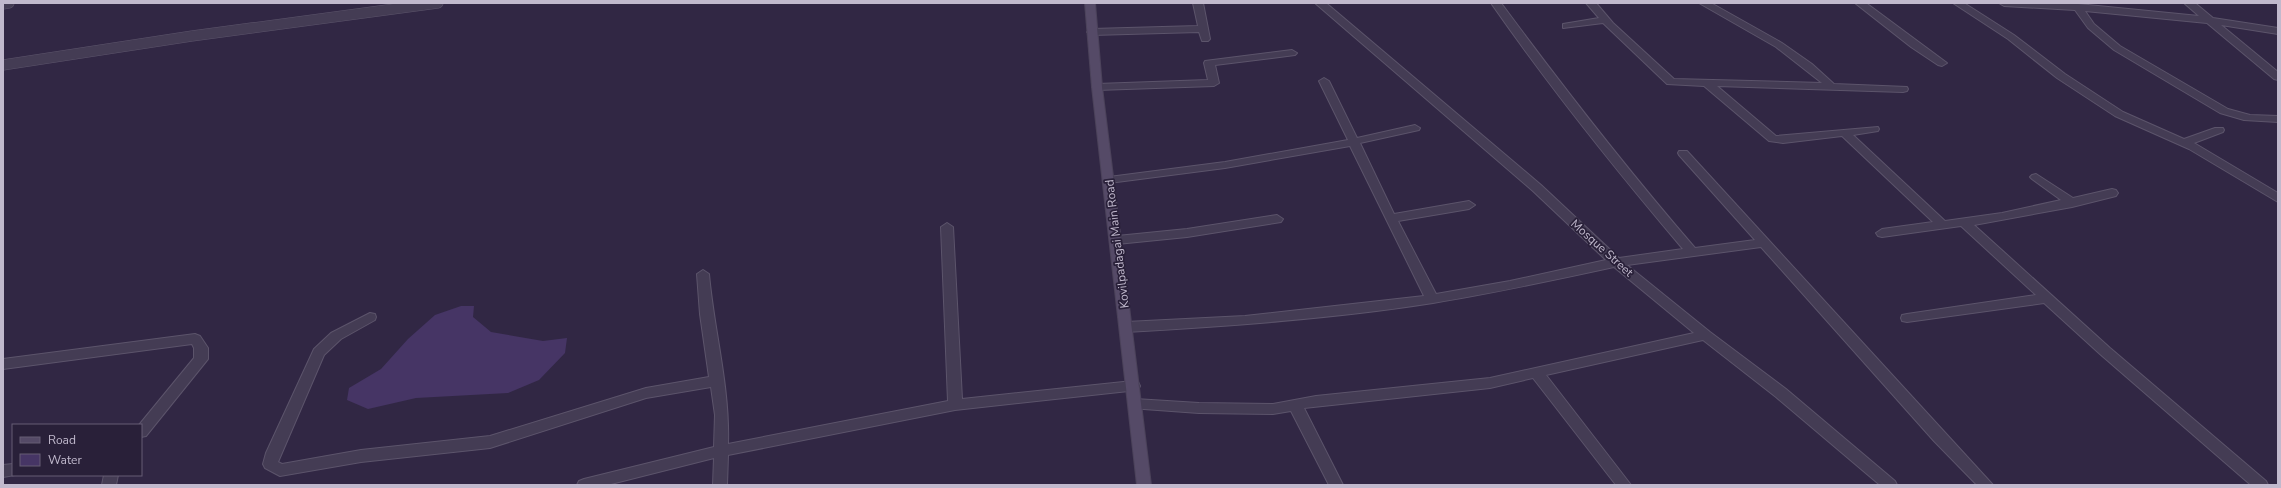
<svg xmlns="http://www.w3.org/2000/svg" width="2281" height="488" viewBox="0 0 2281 488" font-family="'Nunito Sans',sans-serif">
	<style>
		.water { fill: #463565 }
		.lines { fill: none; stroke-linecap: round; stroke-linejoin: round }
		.service-casing { stroke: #5c546b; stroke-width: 11 }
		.minor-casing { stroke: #5c546b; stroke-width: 2 }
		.secondary-casing { stroke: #4b425a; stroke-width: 2 }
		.service { stroke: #443c54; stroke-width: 10 }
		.minor { fill: #443c54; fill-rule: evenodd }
		.secondary { fill: #554a67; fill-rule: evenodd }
		.labels { text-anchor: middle; stroke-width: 3.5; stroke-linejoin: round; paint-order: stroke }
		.street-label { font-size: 12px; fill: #c1b9cd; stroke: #292039 }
	</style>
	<rect width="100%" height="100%" fill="#312744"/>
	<path class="water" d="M461,306H474L473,317L491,332L543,341L567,338L565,353L539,380L508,393L416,398L368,409L347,400L349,388L381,369L408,339L435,315Z"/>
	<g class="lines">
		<defs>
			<g id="service">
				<path d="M3,4L9,3"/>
				<path d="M3,65L192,36L438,3"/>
			</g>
			<g id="minor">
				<path d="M1193,3H1203L1210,39L1208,41H1202L1199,32L1092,35L1087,32L1092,29L1198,26Z"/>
				<path d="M1315,3H1326L1541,185L1619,258L1683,249C1616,170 1551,89 1491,3H1501C1563,87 1627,169 1695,248L1755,240L1679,155L1678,153L1679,151H1687L1993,485H1977L1934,441L1761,247L1627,265L1710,332L1786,389L1895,481L1897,485H1880L1776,397L1703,340L1546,375L1631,485H1616L1533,378L1490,388L1304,408L1343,485H1329L1291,411L1273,414L1199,413L1130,408L1128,404L1130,400L1135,399L1199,403L1273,404L1316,396L1490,378L1694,333L1614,267C1554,280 1494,293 1433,303C1331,319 1228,326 1126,332L1121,330L1120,327L1121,324L1126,322L1245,316L1424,296L1350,146L1225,168L1109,183L1103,180L1109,177L1225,162L1348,140L1319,81L1324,78L1329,81L1357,138L1415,125L1420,128L1419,130L1360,143L1394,214L1469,201L1475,205L1469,209L1398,221L1436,294L1510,281L1606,260L1533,191Z"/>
				<path d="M1586,3H1596L1613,23L1674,79L1822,83L1776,47L1699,3H1711L1782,43L1812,64L1834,84L1907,87L1908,89L1907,91L1903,92L1717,86L1776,136L1878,127L1879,129L1878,131L1853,135L1945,221L2002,213L2061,200L2032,179L2030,177L2032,175L2036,174L2073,198L2112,189L2116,190L2118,193L2116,196L2072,207L1974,225L2110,348L2266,481L2268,485H2251L2100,354L2044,303L1907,322L1902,321L1901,318L1902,315L1907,314L2036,295L1961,226L1882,237L1878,236L1876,233L1882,229L1933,222L1842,136L1783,143L1769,141L1704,86L1667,84L1603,23L1563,28V24L1599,18Z"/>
				<path d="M1855,3H1866L1947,63L1942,66L1938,65L1911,47Z"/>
				<path d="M1953,3H1964L2014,35L2065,74L2123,112L2184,139L2215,128H2223L2224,130L2223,132L2194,143L2278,193V202L2189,149L2115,116L2057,78L2008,39Z"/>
				<path d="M1999,3L2078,4L2199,16L2184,3H2195L2213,18L2278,28V34L2221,25L2278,72V80L2274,79L2207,23L2085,11L2094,24L2120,46L2228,109L2250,115L2278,116V122L2244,120L2220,113L2114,50L2088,28L2075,10L2004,6Z"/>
				<path d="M1292,50L1297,53L1295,55L1215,65L1219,83L1214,86L1097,90L1092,87L1097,84L1208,80L1204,63L1205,61Z"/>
				<path d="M1277,215L1283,219L1281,222L1187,237L1117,244L1111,240L1117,236L1187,229Z"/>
				<path d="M947,223L953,227L962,399L1133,381L1138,382L1140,386L1138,390L955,410L728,455L727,485H713L714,458L607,485H577L579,481L584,479L714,447L715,415L711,387L646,398L490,448L361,462L280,476L265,468L263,464L266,453L314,349L331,333L370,313L375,314L376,317L375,320L341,339L324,355L278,462L282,464L361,450L490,436L646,388L709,377L700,314L697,274L703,270L709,274C714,331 730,387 728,444L948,401L941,227Z"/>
				<path d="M195,334L200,336L208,348V359L146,436L141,437V425H139L194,358V348L192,344L3,369V359Z"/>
				<path d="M13,464V475H15L3,477V465Z"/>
				<path d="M104,475H118L116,485H102Z"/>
			</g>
			<path id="secondary" d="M1085,3H1095L1102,87L1151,485H1137L1092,87Z"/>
		</defs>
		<use href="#service" class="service-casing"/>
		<use href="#minor" class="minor-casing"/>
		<use href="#secondary" class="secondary-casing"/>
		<use href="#service" class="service"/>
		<use href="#minor" class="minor"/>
		<use href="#secondary" class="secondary"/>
	</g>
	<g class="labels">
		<g class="street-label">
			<text transform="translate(1117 244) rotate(-97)" y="4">Kovilpadagai Main Road</text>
			<text transform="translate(1602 248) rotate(42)" y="4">Mosque Street</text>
		</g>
	</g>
	<rect width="2281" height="488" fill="none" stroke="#c1b9cd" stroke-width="8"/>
	<rect x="12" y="424" width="130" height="52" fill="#292039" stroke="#665d74"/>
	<rect x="20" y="437" width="20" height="6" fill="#554a67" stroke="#665d74"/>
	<text x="48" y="444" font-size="12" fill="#c1b9cd">Road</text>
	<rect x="20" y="454" width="20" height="12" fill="#463565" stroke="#665d74"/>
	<text x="48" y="464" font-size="12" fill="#c1b9cd">Water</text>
</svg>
